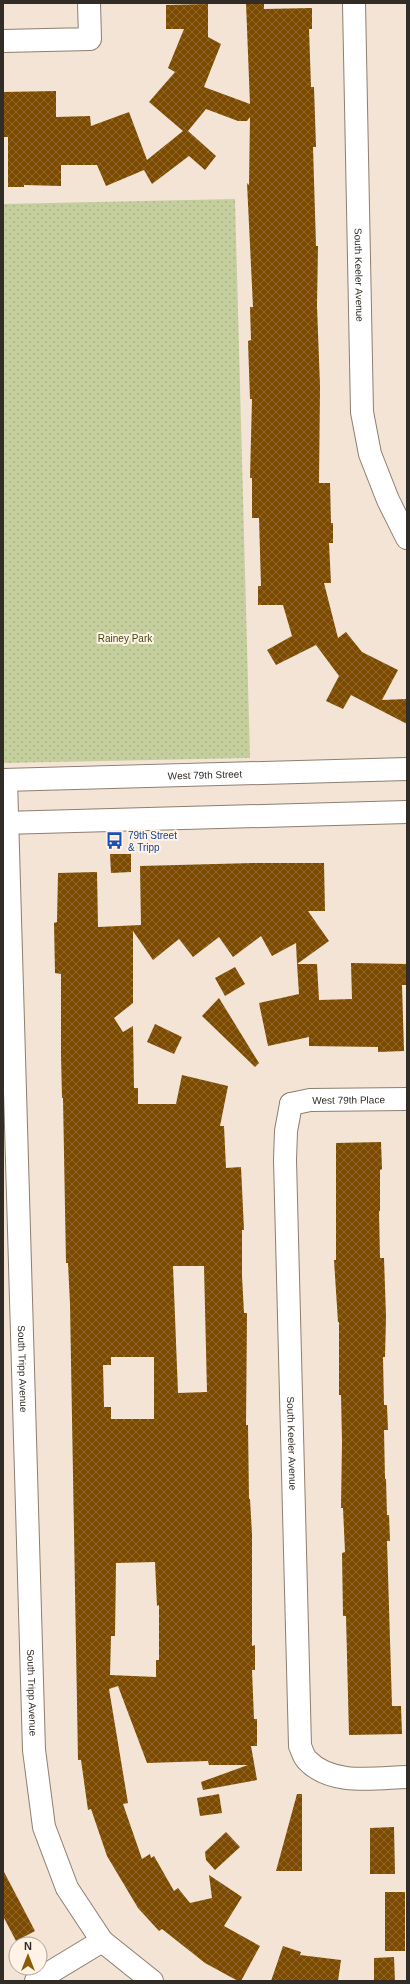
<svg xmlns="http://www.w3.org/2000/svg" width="410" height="1984" viewBox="0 0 410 1984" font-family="Arial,sans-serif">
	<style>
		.park { fill: url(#park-dots) }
		.building { fill: url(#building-cross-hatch); fill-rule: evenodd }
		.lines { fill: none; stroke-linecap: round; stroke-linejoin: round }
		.minor-casing { stroke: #8d7f71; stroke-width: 24 }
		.secondary-casing { stroke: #8d7f71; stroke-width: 24 }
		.minor { stroke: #fff; stroke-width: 22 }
		.secondary { stroke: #fff; stroke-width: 22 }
		.labels { text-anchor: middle; stroke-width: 4; stroke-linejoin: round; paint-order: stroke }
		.street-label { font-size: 10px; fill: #322c26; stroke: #fff2e6 }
		.park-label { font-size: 10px; fill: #424b13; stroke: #fff2e6 }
		.transit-label { font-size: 10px; fill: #164399; stroke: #fff2e6; text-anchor: start }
	</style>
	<defs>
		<pattern id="park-dots" width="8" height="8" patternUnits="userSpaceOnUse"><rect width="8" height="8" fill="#c5cf9e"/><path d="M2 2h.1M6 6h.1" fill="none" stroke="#aab288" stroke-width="1.8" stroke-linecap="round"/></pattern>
		<pattern id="building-cross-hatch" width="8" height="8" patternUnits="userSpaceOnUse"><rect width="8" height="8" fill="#7c4b00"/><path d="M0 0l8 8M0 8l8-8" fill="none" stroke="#8e6830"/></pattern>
	</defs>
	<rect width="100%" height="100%" fill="#f4e4d5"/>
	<path class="park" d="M235,199L250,758L3,763V204Z"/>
	<g class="building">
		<path d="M246,3H264V9L312,8V29H309L311,87H314L316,147H313L316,246H318L317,306L320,386L319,483H330L331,523H333V543H329L331,583H324L338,638L346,632L362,652L398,670L382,700L407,699V724L351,695L343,709L326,701L339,676L316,645L276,665L267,650L292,636L283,605H258V586H261L259,518H252V478H250L252,399H250L248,341L251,340L250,307H253L247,183L249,185L250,117L247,121H238L206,109L188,131L216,156L205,170L189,156L152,184L144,170L106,186L97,165H61V186L24,185V187H8V137H3V92L56,91V117L90,116L91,126L129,112L147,160L183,131L149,102L175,72L168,68L184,29H166V5L208,4V37L221,44L204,87L250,104Z"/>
		<path d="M110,854H131V872L111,873Z"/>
		<path d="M253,863H324L325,911H308L329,941L297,964L296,943L272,956L261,936L233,957L219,937L193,957L179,939L153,960L133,931V1003L114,1018L123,1032L133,1026L134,1088H138V1104H176L182,1075L228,1086L220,1126H224L226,1168L241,1167L244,1230H242V1276L244,1313H247L246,1425H248L249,1499H250L252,1534V1646L255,1645V1670H252L254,1719H257V1746H251L257,1780L203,1790L201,1782L248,1765H209L208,1761L147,1763L118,1686L109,1689L128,1803L123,1804L142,1859L150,1854L151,1858L154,1856L174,1891L178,1888L190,1903L212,1898L209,1875L242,1897L224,1926L260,1946L241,1981H238L205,1963L162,1929L159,1931L138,1908L107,1856L91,1809L88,1810L81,1760H78L70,1304L68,1263H66L63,1098H62L61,1055V974L55,973L54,923L57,922L58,873L97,872L98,927L141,925L140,866ZM173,1266H204L207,1392L178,1393ZM111,1357H154V1419H111V1407H104L103,1365H111ZM155,1562L157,1606L159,1605V1660H156V1677L110,1675L111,1636H115L116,1563Z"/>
		<path d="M351,963L407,964V985H402L404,1051L378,1052V1047L309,1046V1037L268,1046L259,1003L299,994L297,964H317L319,1000L352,999Z"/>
		<path d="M235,967L245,984L225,996L215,978Z"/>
		<path d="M219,998L259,1063L255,1067L202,1016Z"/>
		<path d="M155,1024L182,1037L174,1054L147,1042Z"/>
		<path d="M381,1142L382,1169L380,1170V1211H379L380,1258H384L386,1317L385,1357H383L384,1405H387L388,1430H384L385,1479H386L387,1515H389L390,1541H387L392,1706H401L402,1734L349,1735L346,1616H343L342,1553L345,1552L343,1508H341L342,1441L341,1395H339V1322H338L334,1260H336V1143Z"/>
		<path d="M219,1794L222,1813L200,1816L197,1798Z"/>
		<path d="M297,1794H302V1871H276Z"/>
		<path d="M394,1827L395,1874H370V1828Z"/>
		<path d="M226,1832L240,1847L215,1870L206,1860L205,1852Z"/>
		<path d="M3,1870L35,1931L16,1941L3,1916Z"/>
		<rect x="385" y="1892" width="20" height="59"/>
		<path d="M283,1946L301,1952L300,1955L341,1960L338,1981H271Z"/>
		<path d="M394,1957L395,1981H374V1958Z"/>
	</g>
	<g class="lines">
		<defs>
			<g id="minor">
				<path id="s1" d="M354,3L362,412L370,454L388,500L407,538"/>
				<path d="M3,41L90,39L89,3"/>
				<path id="s2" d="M6,780L34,1750L44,1827L67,1888L102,1941L152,1981"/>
				<path id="s3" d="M291,1104L286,1131L285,1160L300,1746C302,1750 303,1756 307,1760C331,1786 375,1778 407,1777"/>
				<path id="s4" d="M291,1104L310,1100L407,1099"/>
				<path d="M36,1981L102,1941"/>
			</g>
			<g id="secondary">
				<path id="s5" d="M3,780L407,769"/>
				<path d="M3,823L407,812"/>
			</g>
		</defs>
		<use href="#minor" class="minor-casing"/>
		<use href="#secondary" class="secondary-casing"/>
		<use href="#minor" class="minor"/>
		<use href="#secondary" class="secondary"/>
	</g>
	<defs>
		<symbol id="bus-bare" viewBox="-9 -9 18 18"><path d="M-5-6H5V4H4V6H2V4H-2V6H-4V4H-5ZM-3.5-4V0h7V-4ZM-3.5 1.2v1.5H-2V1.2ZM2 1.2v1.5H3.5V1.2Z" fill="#1a4fb4" stroke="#fff2e6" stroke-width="2.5" paint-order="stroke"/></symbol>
	</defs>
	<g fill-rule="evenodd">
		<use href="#bus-bare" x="102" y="828" width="25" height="25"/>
	</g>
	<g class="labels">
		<g class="street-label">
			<text dy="4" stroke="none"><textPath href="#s1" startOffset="272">South Keeler Avenue</textPath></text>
			<text dy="4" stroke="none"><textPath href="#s5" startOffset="202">West 79th Street</textPath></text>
			<text dy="4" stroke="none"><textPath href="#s4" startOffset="58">West 79th Place</textPath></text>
			<text dy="4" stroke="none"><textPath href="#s2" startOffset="589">South Tripp Avenue</textPath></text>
			<text dy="4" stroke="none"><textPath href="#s3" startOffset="340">South Keeler Avenue</textPath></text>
			<text dy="4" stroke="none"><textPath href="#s2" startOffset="913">South Tripp Avenue</textPath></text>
		</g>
		<g class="park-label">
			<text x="125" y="642">Rainey Park</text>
		</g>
		<g class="transit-label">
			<text x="128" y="839">79th Street<tspan x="128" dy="12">&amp; Tripp</tspan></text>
		</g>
	</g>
	<rect width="410" height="1984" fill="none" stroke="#322c26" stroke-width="8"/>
	<g transform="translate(28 1956)"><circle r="19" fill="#fff2e6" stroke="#ada399"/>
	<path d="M0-3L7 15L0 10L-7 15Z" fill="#8d5b07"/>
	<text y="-6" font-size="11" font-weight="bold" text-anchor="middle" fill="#322c26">N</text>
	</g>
</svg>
